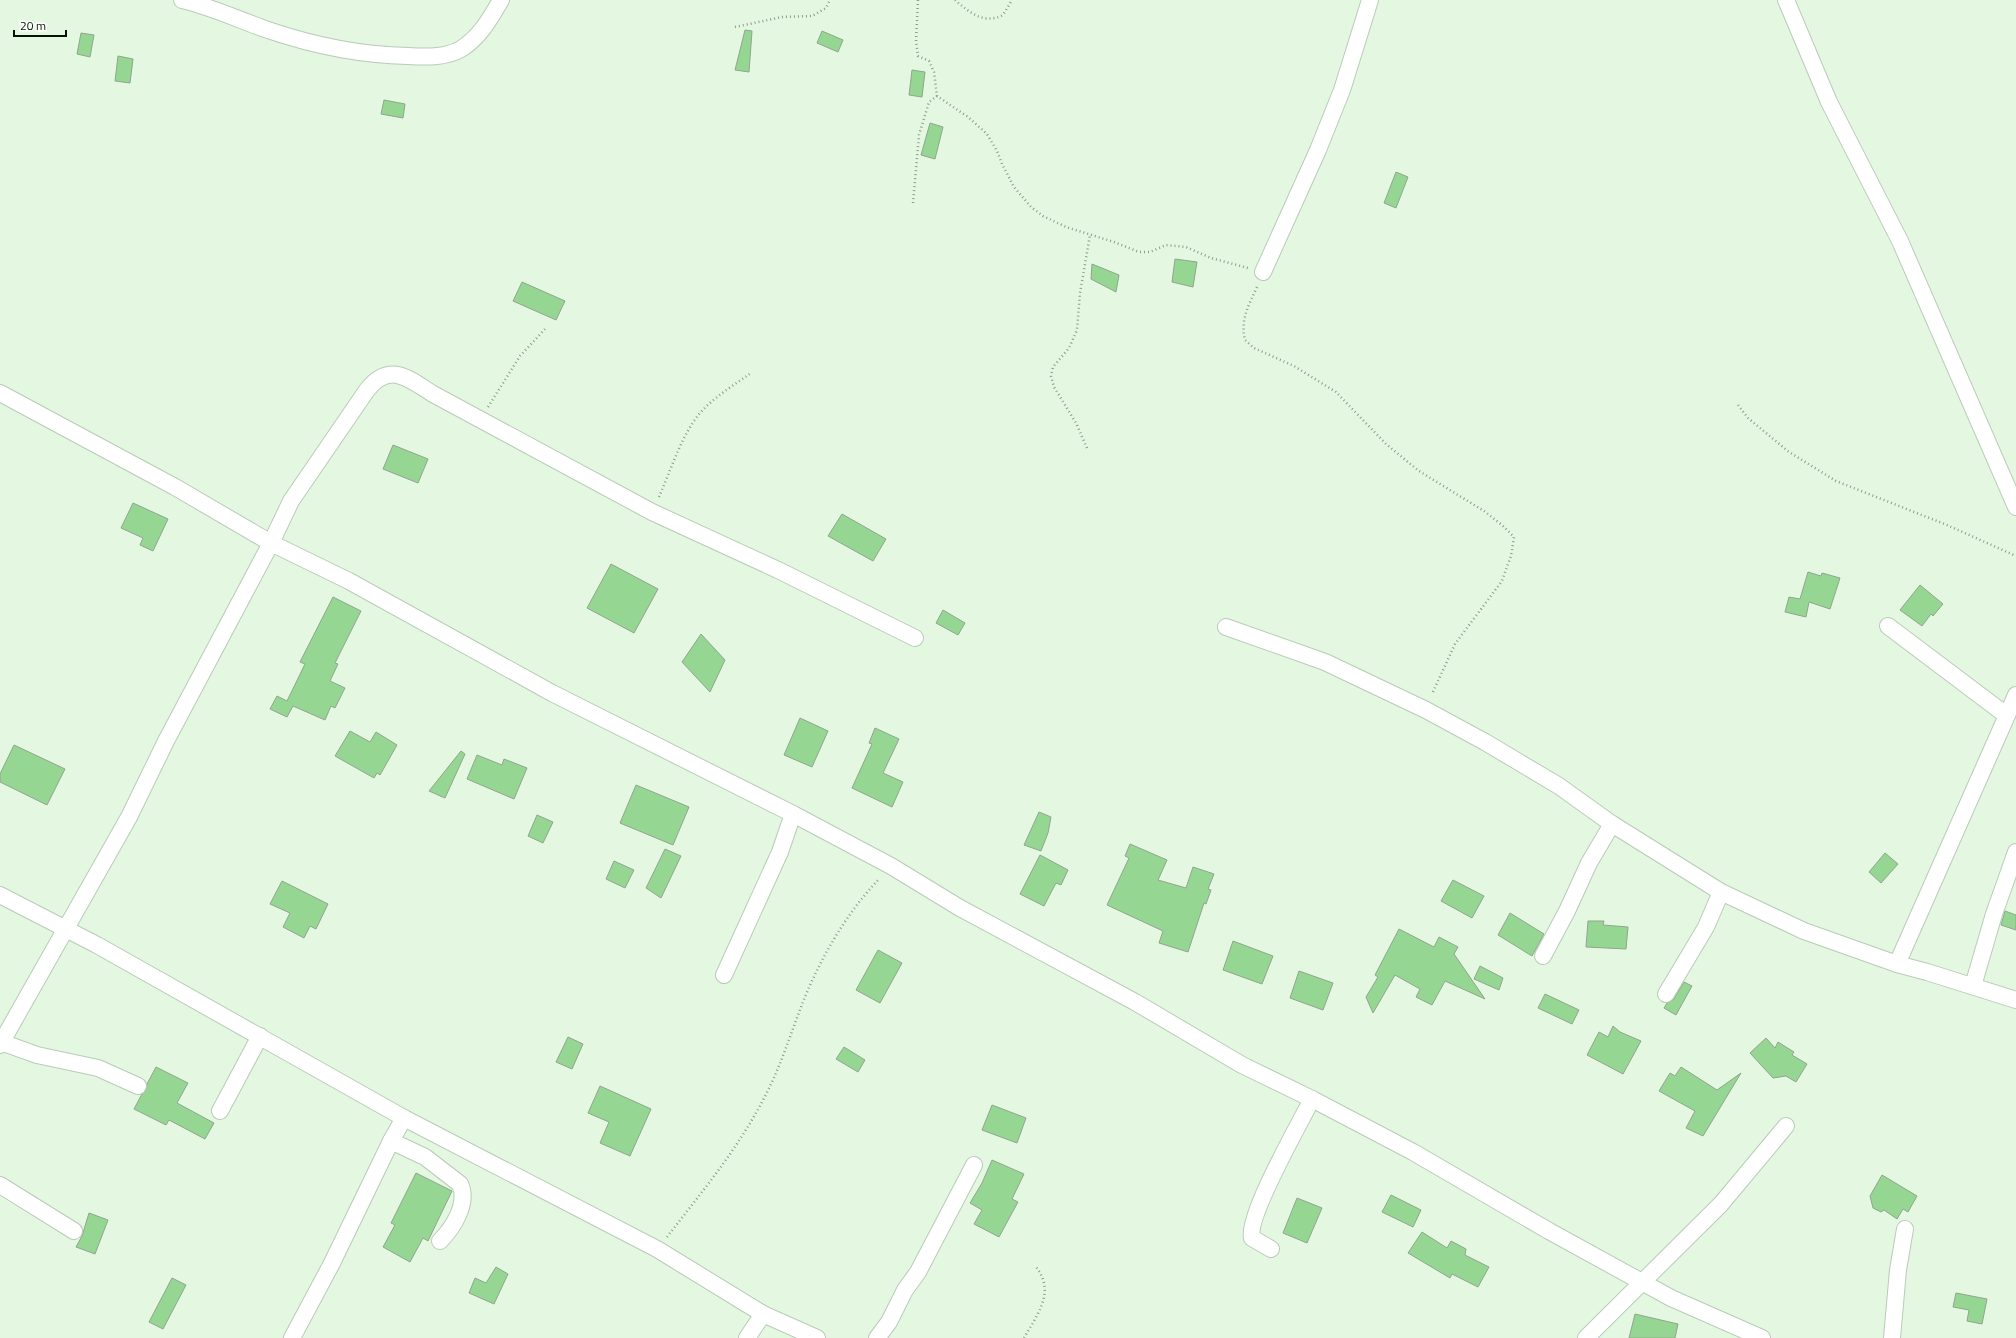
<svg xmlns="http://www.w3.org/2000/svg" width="2016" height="1338" viewBox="0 0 2016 1338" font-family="'Titillium Web',sans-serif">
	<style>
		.building { fill: #95d792; stroke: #92a490 }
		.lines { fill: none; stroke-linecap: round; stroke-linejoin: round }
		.street-casing { stroke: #b8ccb7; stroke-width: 18 }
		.path { stroke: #8e9d8d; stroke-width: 2.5; stroke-dasharray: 1 3; stroke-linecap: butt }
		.street { stroke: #fff; stroke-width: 16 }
	</style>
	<rect width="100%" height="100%" fill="#e3f7e1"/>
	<g class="building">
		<path d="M745,30L752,31L749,72L735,70Z"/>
		<path d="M822,31L843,40L838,52L817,43Z"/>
		<path d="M81,33L94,35L90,57L77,54Z"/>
		<path d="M118,56L133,59L130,83L115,81Z"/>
		<path d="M912,70L925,72L922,97L909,95Z"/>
		<path d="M384,100L405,104L403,118L381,114Z"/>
		<path d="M930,123L943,127L935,159L921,155Z"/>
		<path d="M1396,172L1408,177L1396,208L1384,203Z"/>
		<path d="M1175,259L1197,262L1193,287L1172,282Z"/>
		<path d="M1092,264L1119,275L1116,292L1091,279Z"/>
		<path d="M522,282L565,301L556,320L513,301Z"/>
		<path d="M393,445L428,459L418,483L383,469Z"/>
		<path d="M133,503L168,519L153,551L140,545L143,538L121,528Z"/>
		<path d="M842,514L886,539L873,561L828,536Z"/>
		<path d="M611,564L658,589L634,633L587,608Z"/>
		<path d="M1808,572L1821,576L1822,573L1840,578L1830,609L1809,602L1806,617L1785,612L1789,597L1800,599Z"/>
		<path d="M1920,585L1943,604L1933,616L1931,614L1922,626L1900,610Z"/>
		<path d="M333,597L361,611L335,663L338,664L330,681L345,688L335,708L331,706L325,720L293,706L287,717L270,709L277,696L287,701L305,664L300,662Z"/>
		<path d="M943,610L965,623L958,635L936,623Z"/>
		<path d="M701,634L725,660L710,692L682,662Z"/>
		<path d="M800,718L828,731L812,767L784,755Z"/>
		<path d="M875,728L899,739L883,773L903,782L892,807L852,788L872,744L869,743Z"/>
		<path d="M350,731L370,742L376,732L397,745L380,775L377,773L374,778L335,756Z"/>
		<path d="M14,745L65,769L47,805L0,782V774Z"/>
		<path d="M461,751L465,754L445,798L429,791Z"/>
		<path d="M477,755L502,765L504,759L527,768L514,799L467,779Z"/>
		<path d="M636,785L689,807L673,845L620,823Z"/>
		<path d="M1039,812L1051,817L1048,833L1041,851L1024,845Z"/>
		<path d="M537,815L553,822L543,843L528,836Z"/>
		<path d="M1130,844L1167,860L1158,880L1186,888L1193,867L1214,874L1208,889L1211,890L1206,904L1204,903L1188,952L1159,943L1163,931L1107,905L1129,858L1125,856Z"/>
		<path d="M665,849L681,856L661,898L646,888Z"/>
		<path d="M1885,853L1898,864L1881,883L1869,872Z"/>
		<path d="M1040,855L1068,870L1061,885L1056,883L1044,906L1020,894Z"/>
		<path d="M614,861L634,870L625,888L606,879Z"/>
		<path d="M1453,880L1484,896L1472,918L1441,901Z"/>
		<path d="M282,881L328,904L316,929L310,926L304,938L283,927L290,913L270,904Z"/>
		<path d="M2005,911L2016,915V930L2001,925Z"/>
		<path d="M1510,913L1544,934L1532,956L1498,935Z"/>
		<path d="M1588,921H1604L1603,925L1628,927L1626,949L1586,947Z"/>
		<path d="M1399,929L1434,947L1439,937L1458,947L1454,954L1485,999L1445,981L1432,1005L1416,997L1420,989L1395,975L1373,1013L1366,997L1378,977L1375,975Z"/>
		<path d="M1233,941L1273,956L1262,984L1223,970Z"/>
		<path d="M878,950L902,963L880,1003L856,990Z"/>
		<path d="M1480,966L1503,978L1499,990L1474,979Z"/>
		<path d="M1299,971L1333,983L1323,1010L1290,998Z"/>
		<path d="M1684,982L1692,986L1676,1015L1664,1008L1667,1003L1674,999Z"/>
		<path d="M1545,994L1579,1010L1572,1024L1538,1008Z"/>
		<path d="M1613,1026L1620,1032L1641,1041L1623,1074L1587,1055L1599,1032L1608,1037Z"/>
		<path d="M568,1037L583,1044L572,1069L556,1062Z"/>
		<path d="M1766,1038L1775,1048L1778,1042L1794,1052L1792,1055L1807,1064L1796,1082L1786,1076L1773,1078L1750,1053Z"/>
		<path d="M844,1047L865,1060L858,1072L836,1059Z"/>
		<path d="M156,1067L188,1083L177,1103L214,1123L205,1139L169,1120L166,1125L134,1109L142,1094L146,1090L147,1084Z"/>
		<path d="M1681,1067L1717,1090L1741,1073L1703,1136L1686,1128L1695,1111L1659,1091L1670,1073L1675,1076Z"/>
		<path d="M600,1086L651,1109L630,1156L600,1143L609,1122L588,1113Z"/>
		<path d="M992,1105L1026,1118L1017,1143L982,1130Z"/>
		<path d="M992,1160L1024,1174L1012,1199L1018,1202L999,1237L974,1224L982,1210L970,1203L982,1183Z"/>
		<path d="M416,1173L452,1191L428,1241L423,1238L410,1262L383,1247L395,1225L391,1223Z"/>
		<path d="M1882,1175L1917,1196L1908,1212L1903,1209L1897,1219L1884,1210L1881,1212L1873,1208L1870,1196Z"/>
		<path d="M1391,1195L1421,1210L1413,1227L1382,1212Z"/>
		<path d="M1297,1198L1322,1208L1307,1243L1283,1233Z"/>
		<path d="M89,1213L108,1220L95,1254L76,1247L82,1236Z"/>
		<path d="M1422,1232L1447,1248L1451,1241L1466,1249L1465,1255L1489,1267L1478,1287L1452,1274L1450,1278L1408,1253Z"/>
		<path d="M496,1267L508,1274L494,1304L469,1293L475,1278L486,1283Z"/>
		<path d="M172,1278L186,1285L163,1329L149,1322Z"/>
		<path d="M1956,1293L1987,1299L1982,1324L1967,1321L1969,1310L1953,1307Z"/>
		<path d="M1635,1314L1678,1324L1675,1338H1629Z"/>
	</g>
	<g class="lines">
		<defs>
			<g id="street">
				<path d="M182,0C212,7 239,20 268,30C312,45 361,55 408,56C425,57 445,58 461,49C480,37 490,19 501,0"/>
				<path d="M1786,0L1829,102L1900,241L2016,507"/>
				<path d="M1263,272L1318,150L1342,90L1370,0"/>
				<path d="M0,393L175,487L271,543L349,581L552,693L793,814L891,866L960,908L1135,1002L1242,1065L1312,1099L1413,1152L1549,1231L1671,1298L1762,1338"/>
				<path d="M1888,626L2006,715"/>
				<path d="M1226,627L1325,662L1426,710L1485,742L1559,786L1612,824L1721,892L1804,931L1897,964L1927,972L2016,1000"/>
				<path d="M0,895L97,945L404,1118L657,1249L763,1314L817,1338"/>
				<path d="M1543,956L1567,911L1589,863L1612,824"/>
				<path d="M1897,964L2016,695"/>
				<path d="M724,975L780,852L793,814"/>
				<path d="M1973,986L1994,914L2016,852"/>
				<path d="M1666,994L1706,927L1721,892"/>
				<path d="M1,1042L37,1055L98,1068L138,1086"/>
				<path d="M0,1045L129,817L166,741L271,543L291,501L367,390C390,361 409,379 433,394L652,512L778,570L915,638"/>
				<path d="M220,1111L260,1036"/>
				<path d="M391,1141L425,1157L460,1184C469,1203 453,1228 440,1241"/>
				<path d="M0,1185L74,1231"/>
				<path d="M1271,1249L1252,1238C1246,1217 1300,1123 1312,1099"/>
				<path d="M292,1338L332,1263L391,1141L404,1118"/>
				<path d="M747,1338L763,1314"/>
				<path d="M877,1338L889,1322L905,1290L918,1272L974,1165"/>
				<path d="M1586,1338L1721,1204L1786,1126"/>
				<path d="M1892,1338L1898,1270L1905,1229"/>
			</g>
		</defs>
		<use href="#street" class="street-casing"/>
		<g class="path">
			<path d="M918,0L916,41L918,56L929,61L934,72L937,96L968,117L987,134L997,151L1002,164L1014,187L1031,207L1043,216L1066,227L1114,242L1139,252H1150L1166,245L1186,247L1211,258L1248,268"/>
			<path d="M955,0C969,12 984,25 1003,15L1012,0"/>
			<path d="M735,27L782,17L812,16L826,8L830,0"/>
			<path d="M913,203L919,135L929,102L937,96"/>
			<path d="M1257,287C1249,305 1240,319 1245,340L1254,348L1294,366L1336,392L1386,444L1419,471L1484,511L1502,525L1514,537L1511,556L1502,581L1455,644L1432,694"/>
			<path d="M1738,405L1748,418L1789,452L1836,481L1947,525L2016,556"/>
			<path d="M488,407L520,356L546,328"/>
			<path d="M1087,448L1076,423L1054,387L1051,376L1053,367L1069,348L1077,330L1080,293L1090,235"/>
			<path d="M659,497C671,470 681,436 700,413C714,397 734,385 751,373"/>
			<path d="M667,1237C701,1193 737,1150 763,1100C780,1069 790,1035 803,1002C821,957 846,914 879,879"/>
			<path d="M1024,1338C1037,1315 1056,1292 1036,1267"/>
		</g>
		<use href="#street" class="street"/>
	</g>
	<path d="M14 30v6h52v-6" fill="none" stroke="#0a1009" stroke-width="2"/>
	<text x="20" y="30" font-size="12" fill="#0a1009" stroke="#fbfffa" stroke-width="3" paint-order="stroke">20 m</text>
</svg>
